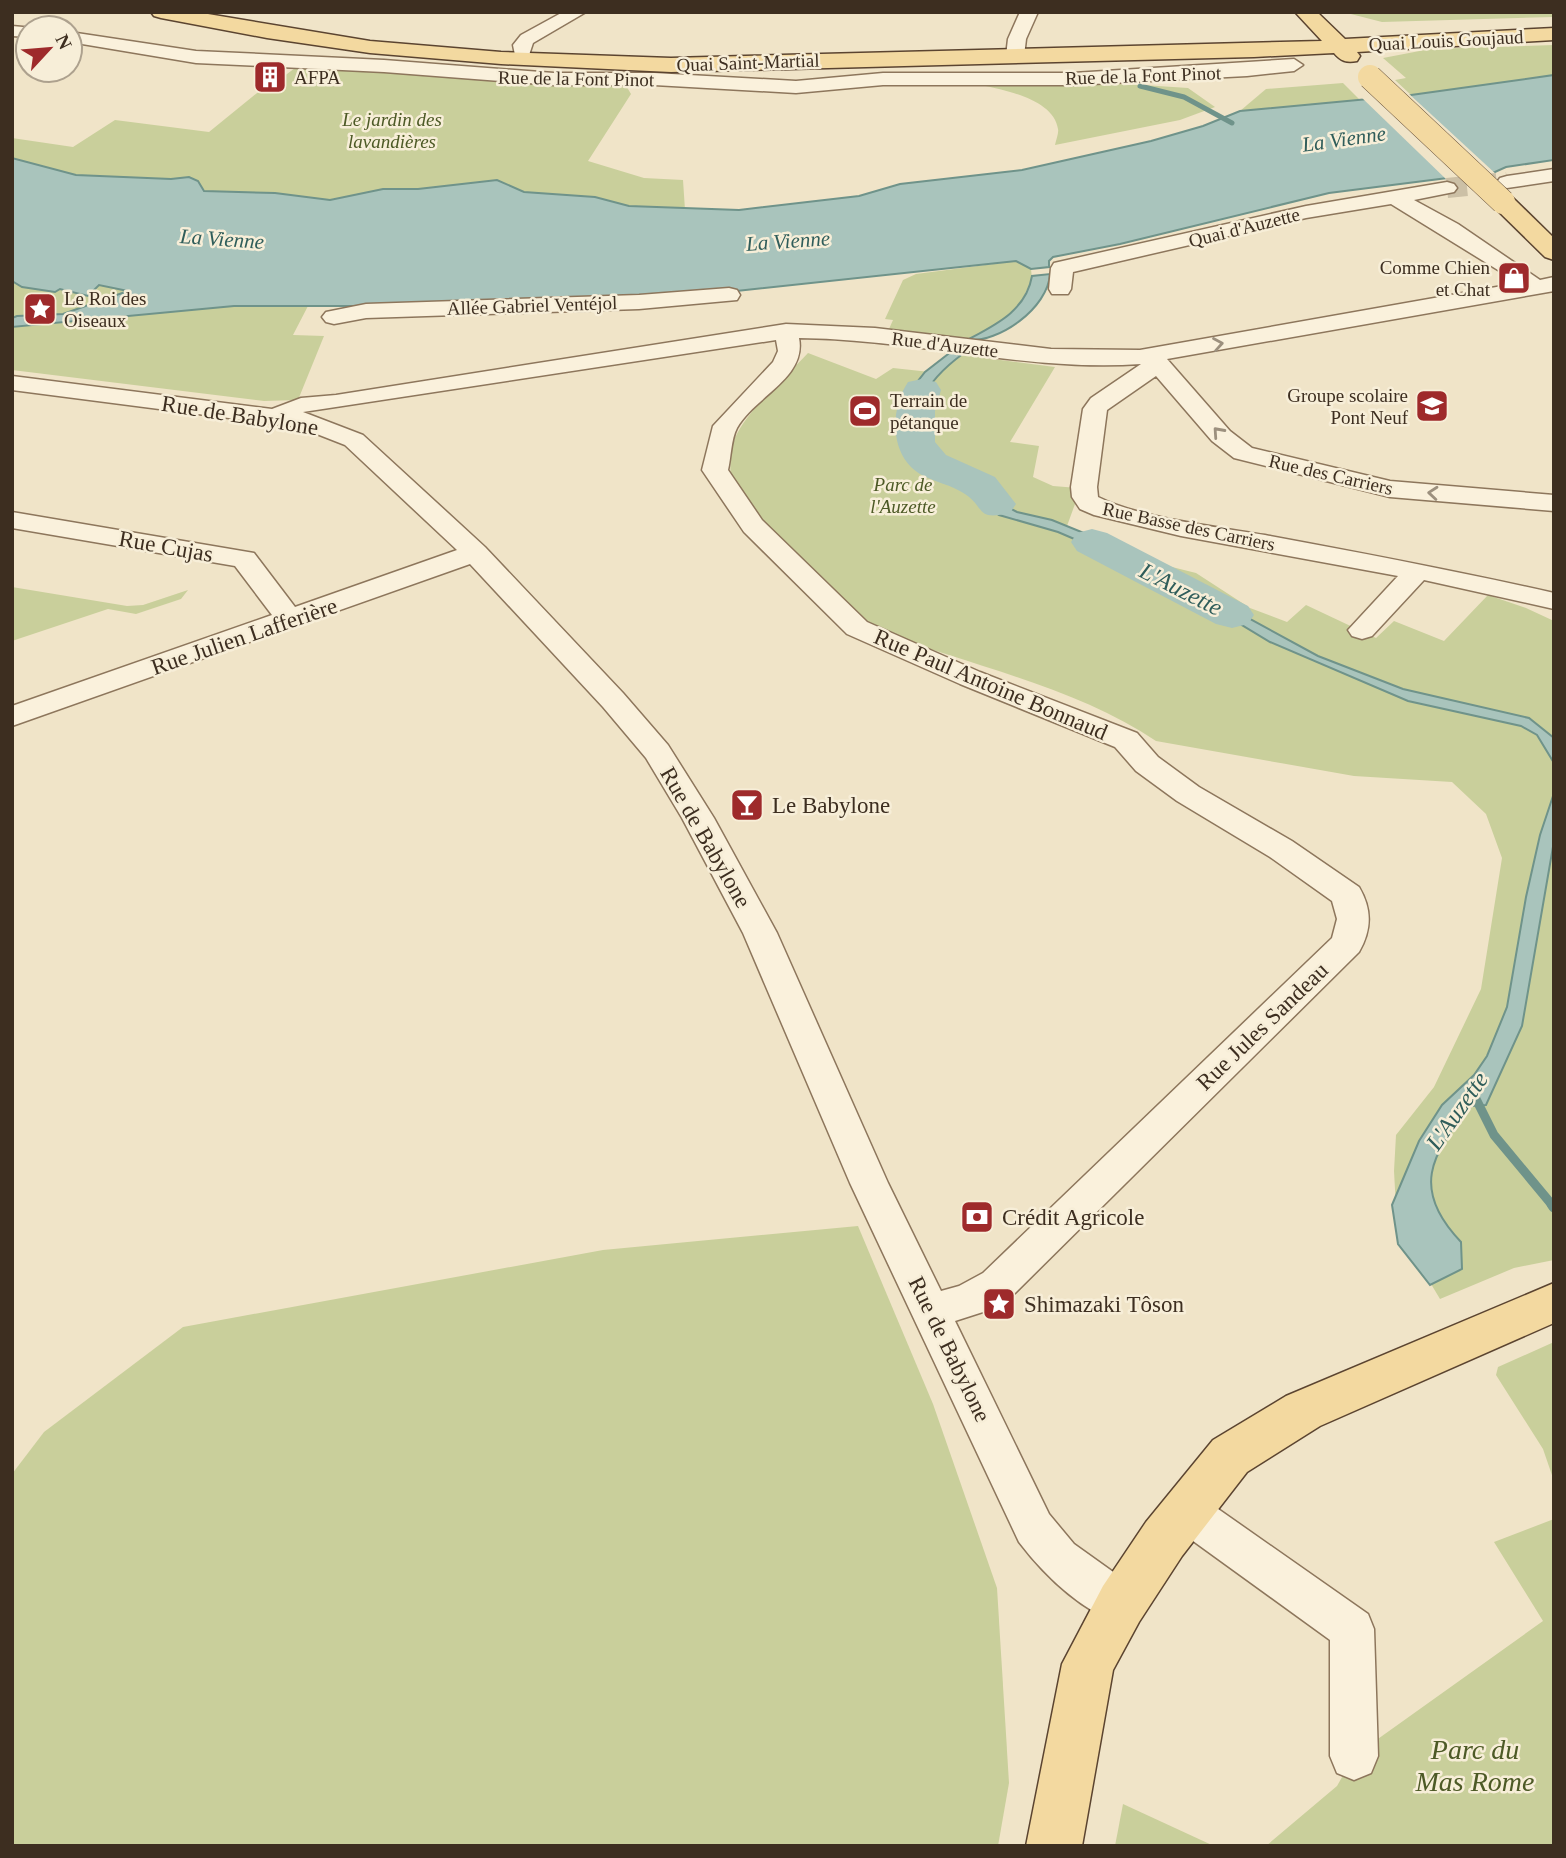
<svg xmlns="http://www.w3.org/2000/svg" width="1566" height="1858" viewBox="0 0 1566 1858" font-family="'Times New Roman',serif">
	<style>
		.green { fill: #c9cf9b }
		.water { fill: #a9c4bc; stroke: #6f938a; stroke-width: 2 }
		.pier { fill: #f0e4c8 }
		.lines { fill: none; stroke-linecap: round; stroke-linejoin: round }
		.stream-far2 { stroke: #6f938a; stroke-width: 5 }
		.stream-far1 { stroke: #6f938a; stroke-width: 9 }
		.stream { stroke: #6f938a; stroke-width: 11 }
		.river { fill: #a9c4bc; fill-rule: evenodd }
		.minor-tunnel { stroke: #ccc0a6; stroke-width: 20; stroke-dasharray: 20 10; stroke-linecap: butt }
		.minor-casing { stroke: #8d765c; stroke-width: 3 }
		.major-casing { stroke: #5b4430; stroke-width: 3 }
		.minor { fill: #faf1dc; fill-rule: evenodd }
		.major { fill: #f3d9a0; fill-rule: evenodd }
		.major-bridge-casing { stroke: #5b4430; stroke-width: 25; stroke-linecap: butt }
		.major-bridge { stroke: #f3d9a0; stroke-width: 24 }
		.oneway { stroke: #9c907e }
		.labels { text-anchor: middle; stroke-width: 5; stroke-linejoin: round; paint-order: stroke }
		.far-street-label { font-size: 19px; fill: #3d2e20; stroke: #f7eed8 }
		.far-poi-label { font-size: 19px; fill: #3d2e20; stroke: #f7eed8; text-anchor: start }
		.far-park-label { font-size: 19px; font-style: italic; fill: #4d5a26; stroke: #f7eed8 }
		.far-water-label { font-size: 21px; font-style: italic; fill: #2f5d5a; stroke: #f7eed8 }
		.street-label { font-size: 23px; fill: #3d2e20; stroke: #f7eed8 }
		.poi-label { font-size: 23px; fill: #3d2e20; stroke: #f7eed8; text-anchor: start }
		.water-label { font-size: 24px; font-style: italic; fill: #2f5d5a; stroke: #f7eed8 }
		.near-park-label { font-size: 28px; font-style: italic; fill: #4d5a26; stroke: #f7eed8 }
	</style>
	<rect width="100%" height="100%" fill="#f0e4c8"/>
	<g class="green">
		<path d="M1343,12H1554V17L1382,22Z"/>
		<path d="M1554,45V75L1411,95L1395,80L1406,78L1383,58L1430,49Z"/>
		<path d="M299,65L377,69L550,86L625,84L631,94L588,161L644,178L683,180L685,210L629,206L595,197L524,192L383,189L330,200L275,193L204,191L198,181L189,178L171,179L76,175L12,158V138L73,147L115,120L209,132L273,80H279Z"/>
		<path d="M953,80L1098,82L1188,88L1215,107L1180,120L1055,145C1056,140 1059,133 1058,129C1053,93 981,86 953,80Z"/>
		<path d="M1343,83L1360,100L1240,111L1266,89Z"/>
		<path d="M1016,261L1031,269L1032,279L1022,300L1009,317L967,340L889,329L893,320L885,319L903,280L916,274Z"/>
		<path d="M12,281L22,287L95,289L99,285L129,291L63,314L18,316L12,318Z"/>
		<path d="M234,306H308L293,335L324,336L298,400L264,401L12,370V327Z"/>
		<path d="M808,353L876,379L893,368L939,373L961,355L1055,367L1010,442L1039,446L1033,477L1053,486L1078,488L1075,504L1067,526L1118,545L1144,560L1196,573L1250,608L1287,622L1306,605L1376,638L1394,621L1444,641L1488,595L1526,608L1554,621V1260L1514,1268L1440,1299L1425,1274L1398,1244L1394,1171L1396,1135L1434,1087L1481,989L1502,858L1486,814L1452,782L1354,776L1156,741C1078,688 970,665 881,632C847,607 739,514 731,475C729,467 732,446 735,438C748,409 786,377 808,353Z"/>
		<path d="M12,587L127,606L143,605L188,590L181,599L136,614L108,609L12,641Z"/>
		<path d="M858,1226L933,1404L997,1588L1009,1783L998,1846H12V1474L44,1432L183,1327L603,1250Z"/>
		<path d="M1554,1342V1481L1543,1449L1496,1375L1498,1367Z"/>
		<path d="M1554,1519V1846H1266L1337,1786L1354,1756L1543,1621L1494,1542Z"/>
		<path d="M1123,1804L1214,1846H1115Z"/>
	</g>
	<g class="water">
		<path d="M1554,75V160L1506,167L1495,172L1329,193L1120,244L1053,257L1049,261V267L1031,269L1016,261L727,292L449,306H234L12,327V318L17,316L63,314L128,291L99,285L88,296L60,289L55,292L22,287L12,281V158L76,175L171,179L189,177L198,181L204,191L275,193L330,200L383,189H418L497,180L524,192L595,197L629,206L739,210L859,196L900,184L1022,170L1151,141L1203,126L1240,111L1411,95Z"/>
		<path d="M1050,274C1048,308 999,343 967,340C995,325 1026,311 1032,276Z"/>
		<path d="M952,351L964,353C927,380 899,416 936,458H917L909,445L908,421L900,404L925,372Z"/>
		<path d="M927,466H948L988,481L993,485L1000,503L1017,512L1052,520L1160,564L1154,579L1123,560L1058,532L999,515L987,507L975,489Z"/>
		<path d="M1173,577L1318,656L1403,689L1529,718L1554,738V763L1537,735L1521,726L1408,701L1270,642L1225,615L1164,586Z"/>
		<path d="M1554,793V841L1522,1026L1486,1105L1471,1106C1430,1155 1411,1190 1461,1242L1462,1269L1430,1285L1398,1244L1392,1205L1419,1141L1442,1105L1474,1075L1487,1056L1507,1007L1526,897L1540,835Z"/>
	</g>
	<path class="pier" d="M1407,92L1497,175L1448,181L1360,96Z"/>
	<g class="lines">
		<path class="stream-far2" d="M1140,86L1184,97L1232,123"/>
		<path class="stream-far1" d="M1474,1095L1494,1135L1553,1206"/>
		<path class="stream" d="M1552,1204L1554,1207"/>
		<g class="river">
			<path d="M922,379L936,382L941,390L935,411V442L946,455L995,477L1016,504L1010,513C975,521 986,508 965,494C952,485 934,482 920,474C889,455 890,409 908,382Z"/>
			<path d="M1092,529L1107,533L1248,606L1254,615L1248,624L1232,628L1216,624L1077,551L1071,542L1077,533Z"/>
		</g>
		<path class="minor-tunnel" d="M1447,188L1507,182"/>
		<defs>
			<g id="minor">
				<path d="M563,12H586L533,43L529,55H515L513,45L521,35Z"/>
				<path d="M1020,12H1038L1026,39L1024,56L1015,62L1006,56L1008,39Z"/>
				<path d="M12,26L34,28H28V37L12,36Z"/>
				<path d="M70,32L196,51L384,60L554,73H654L796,81L883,73H1073L1294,59L1303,65L1294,71L1247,76L1073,85H883L796,93L654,85H554L384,72L196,63L70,42Z"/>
				<path d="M1554,169V181L1507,188L1500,186L1497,182L1500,178L1507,176Z"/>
				<path d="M1447,182L1454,184L1457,188L1454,192L1414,200L1458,224L1540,280L1554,277V291L1167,359L1230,431L1252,448L1390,481L1554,495V511L1390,497L1234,458L1212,441L1156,376L1107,410L1097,487L1098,497C1140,518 1217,527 1265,535C1362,553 1458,571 1554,593V609L1424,580L1372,636L1362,639L1352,636L1348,630L1398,576L1181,536L1094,515L1080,509L1072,497L1071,487L1083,409L1091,398L1141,364C1026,372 914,339 799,338C807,378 754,397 737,428C731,439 731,458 728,470L762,520L867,622L980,672L1137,733L1158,757L1199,787L1292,841L1359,887C1372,909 1372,929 1359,952L1011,1297L983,1312L955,1321L1049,1514L1074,1544L1137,1589L1143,1604L1137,1619L1121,1625C1080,1609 1045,1576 1019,1542L850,1183L743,933L682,818L646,758L603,707L470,564L12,726V706L272,615L235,566L12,528V512L254,553L295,607L457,550L345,445L299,427L12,390V376L272,409L301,398L336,395L786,324L875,328L1051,349L1140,350L1519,283L1391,204L1306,218L1073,272L1071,289L1068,294H1052L1049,289L1051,268L1054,263L1306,206ZM776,340L778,351L773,362L713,426L702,470L744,532L847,634L960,684L1115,747L1136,771L1177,801L1270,857L1332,901L1337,919L1332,938L983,1273L959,1286L941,1291L888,1183L777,933L714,818L668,745L623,693L485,547L363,435L303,412Z"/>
				<path d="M729,288L737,290L740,295L737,300L639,309L366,318L334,324L326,322L322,317L326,312L366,304L639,295Z"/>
				<path d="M1186,1491L1201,1497L1368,1614L1374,1629L1378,1756L1371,1773L1354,1780L1337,1773L1330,1756V1640L1171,1525L1165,1511L1171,1497Z"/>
			</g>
			<g id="major">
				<path d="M151,12H196L370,41L501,52L671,58L1322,41L1295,12H1317L1345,39L1554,28V40L1357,52L1360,56L1357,61C1346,63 1341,61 1334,53L1254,57L671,72L501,64L370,53L267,38L161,18L154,16Z"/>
				<path d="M1503,195L1512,197L1554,238V260L1545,257L1494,207L1491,202L1494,197Z"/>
				<path d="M1554,1283V1323L1320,1426L1247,1472L1182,1556L1139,1622L1113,1670L1082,1846H1026L1062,1664L1103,1586L1146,1522L1213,1440L1286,1396Z"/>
			</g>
		</defs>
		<use href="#minor" class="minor-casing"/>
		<use href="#major" class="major-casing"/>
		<use href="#minor" class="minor"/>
		<use href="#major" class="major"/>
		<defs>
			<path id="major-bridge" d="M1370,77L1503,202"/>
		</defs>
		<use href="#major-bridge" class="major-bridge-casing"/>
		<use href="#major-bridge" class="major-bridge"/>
	</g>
	<defs><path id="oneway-chevron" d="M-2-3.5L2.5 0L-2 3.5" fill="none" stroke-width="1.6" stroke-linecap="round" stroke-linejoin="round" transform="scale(1.75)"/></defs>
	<g class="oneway">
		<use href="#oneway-chevron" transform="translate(1218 344) rotate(-10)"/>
		<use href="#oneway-chevron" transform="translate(1218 432) rotate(-132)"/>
		<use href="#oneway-chevron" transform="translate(1433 493) rotate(-175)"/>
	</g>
	<defs>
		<symbol id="building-square" viewBox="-11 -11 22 22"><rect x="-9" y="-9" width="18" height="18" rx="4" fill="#9e2a2b" stroke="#f7eed8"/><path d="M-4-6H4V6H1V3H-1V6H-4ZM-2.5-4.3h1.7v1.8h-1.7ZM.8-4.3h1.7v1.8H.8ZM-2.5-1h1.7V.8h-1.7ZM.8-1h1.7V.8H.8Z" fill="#fff"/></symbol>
		<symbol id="shop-square" viewBox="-11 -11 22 22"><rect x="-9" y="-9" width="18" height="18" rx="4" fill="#9e2a2b" stroke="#f7eed8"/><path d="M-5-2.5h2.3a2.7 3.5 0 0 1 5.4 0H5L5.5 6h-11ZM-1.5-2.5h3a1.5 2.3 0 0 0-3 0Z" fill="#fff"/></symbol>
		<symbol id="sight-square" viewBox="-11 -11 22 22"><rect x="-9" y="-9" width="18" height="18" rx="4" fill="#9e2a2b" stroke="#f7eed8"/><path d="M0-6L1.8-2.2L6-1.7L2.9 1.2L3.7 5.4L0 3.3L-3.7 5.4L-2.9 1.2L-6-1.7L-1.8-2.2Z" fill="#fff"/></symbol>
		<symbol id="school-square" viewBox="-11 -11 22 22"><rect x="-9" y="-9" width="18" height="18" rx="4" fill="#9e2a2b" stroke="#f7eed8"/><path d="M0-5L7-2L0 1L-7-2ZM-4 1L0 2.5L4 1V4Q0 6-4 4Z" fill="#fff"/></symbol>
		<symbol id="stadium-square" viewBox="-11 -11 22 22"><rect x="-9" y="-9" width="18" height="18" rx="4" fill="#9e2a2b" stroke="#f7eed8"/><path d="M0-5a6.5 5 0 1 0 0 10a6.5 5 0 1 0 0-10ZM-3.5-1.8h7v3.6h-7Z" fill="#fff"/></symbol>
		<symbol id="bar-square" viewBox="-11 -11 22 22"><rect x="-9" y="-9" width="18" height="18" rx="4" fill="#9e2a2b" stroke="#f7eed8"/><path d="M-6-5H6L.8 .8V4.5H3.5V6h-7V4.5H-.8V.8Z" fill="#fff"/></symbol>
		<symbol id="bank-square" viewBox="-11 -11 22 22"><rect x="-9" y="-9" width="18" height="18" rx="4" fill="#9e2a2b" stroke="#f7eed8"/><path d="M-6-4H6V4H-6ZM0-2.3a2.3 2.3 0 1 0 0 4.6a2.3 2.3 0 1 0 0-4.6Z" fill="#fff"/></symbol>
	</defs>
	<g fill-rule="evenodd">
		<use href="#building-square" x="251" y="58" width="38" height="38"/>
		<use href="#shop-square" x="1495" y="259" width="38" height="38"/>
		<use href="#sight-square" x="21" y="290" width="38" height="38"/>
		<use href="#school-square" x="1413" y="387" width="38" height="38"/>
		<use href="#stadium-square" x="846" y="392" width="38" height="38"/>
		<use href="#bar-square" x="728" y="786" width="38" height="38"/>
		<use href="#bank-square" x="958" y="1198" width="38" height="38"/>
		<use href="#sight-square" x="980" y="1285" width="38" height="38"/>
	</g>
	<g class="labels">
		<g class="far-street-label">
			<text transform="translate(1446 40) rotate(-3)" y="7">Quai Louis Goujaud</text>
			<text transform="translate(748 62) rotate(-2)" y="7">Quai Saint-Martial</text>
			<text transform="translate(1143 75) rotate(-2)" y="7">Rue de la Font Pinot</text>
			<text transform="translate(576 78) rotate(1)" y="7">Rue de la Font Pinot</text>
			<text transform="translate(1244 227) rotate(-14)" y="7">Quai d'Auzette</text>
			<text transform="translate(532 305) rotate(-2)" y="7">Allée Gabriel Ventéjol</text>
			<text transform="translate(945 344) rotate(7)" y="7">Rue d'Auzette</text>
			<text transform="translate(1331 474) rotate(13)" y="7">Rue des Carriers</text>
			<text transform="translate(1189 526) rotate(12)" y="7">Rue Basse des Carriers</text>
		</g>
		<g class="far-poi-label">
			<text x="294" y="84">AFPA</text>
			<text x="1490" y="274" text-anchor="end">Comme Chien<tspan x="1490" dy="22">et Chat</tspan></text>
			<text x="64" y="305">Le Roi des<tspan x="64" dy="22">Oiseaux</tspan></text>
			<text x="1408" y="402" text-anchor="end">Groupe scolaire<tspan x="1408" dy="22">Pont Neuf</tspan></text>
			<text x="890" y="407">Terrain de<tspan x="890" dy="22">pétanque</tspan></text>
		</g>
		<g class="far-park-label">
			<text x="392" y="126">Le jardin des<tspan x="392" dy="22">lavandières</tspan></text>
			<text x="903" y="491">Parc de<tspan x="903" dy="22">l'Auzette</tspan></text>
		</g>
		<g class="far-water-label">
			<text transform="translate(1344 139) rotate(-8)" y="7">La Vienne</text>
			<text transform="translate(222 239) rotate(4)" y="7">La Vienne</text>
			<text transform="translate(788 241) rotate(-4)" y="7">La Vienne</text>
		</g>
		<g class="street-label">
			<text transform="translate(240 415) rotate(9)" y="8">Rue de Babylone</text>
			<text transform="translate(166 546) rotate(10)" y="8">Rue Cujas</text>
			<text transform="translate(244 636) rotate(-19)" y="8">Rue Julien Lafferière</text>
			<text transform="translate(991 684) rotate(23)" y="8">Rue Paul Antoine Bonnaud</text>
			<text transform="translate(706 837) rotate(60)" y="8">Rue de Babylone</text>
			<text transform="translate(1262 1026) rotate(-44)" y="8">Rue Jules Sandeau</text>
			<text transform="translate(950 1349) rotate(64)" y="8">Rue de Babylone</text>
		</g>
		<g class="poi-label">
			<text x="772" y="813">Le Babylone</text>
			<text x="1002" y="1225">Crédit Agricole</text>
			<text x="1024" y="1312">Shimazaki Tôson</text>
		</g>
		<g class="water-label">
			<text transform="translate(1181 589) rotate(27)" y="8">L'Auzette</text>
			<text transform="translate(1457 1111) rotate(-55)" y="8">L'Auzette</text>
		</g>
		<g class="near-park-label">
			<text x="1475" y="1759">Parc du<tspan x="1475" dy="32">Mas Rome</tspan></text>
		</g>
	</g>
	<rect width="1566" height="1858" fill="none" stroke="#3d2e20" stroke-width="28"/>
	<g transform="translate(49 49) rotate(64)"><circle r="33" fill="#f7eed8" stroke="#ada18e" stroke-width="2"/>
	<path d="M0-5L12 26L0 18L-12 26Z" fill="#9e2a2b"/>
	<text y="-10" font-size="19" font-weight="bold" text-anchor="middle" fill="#3d2e20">N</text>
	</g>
</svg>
